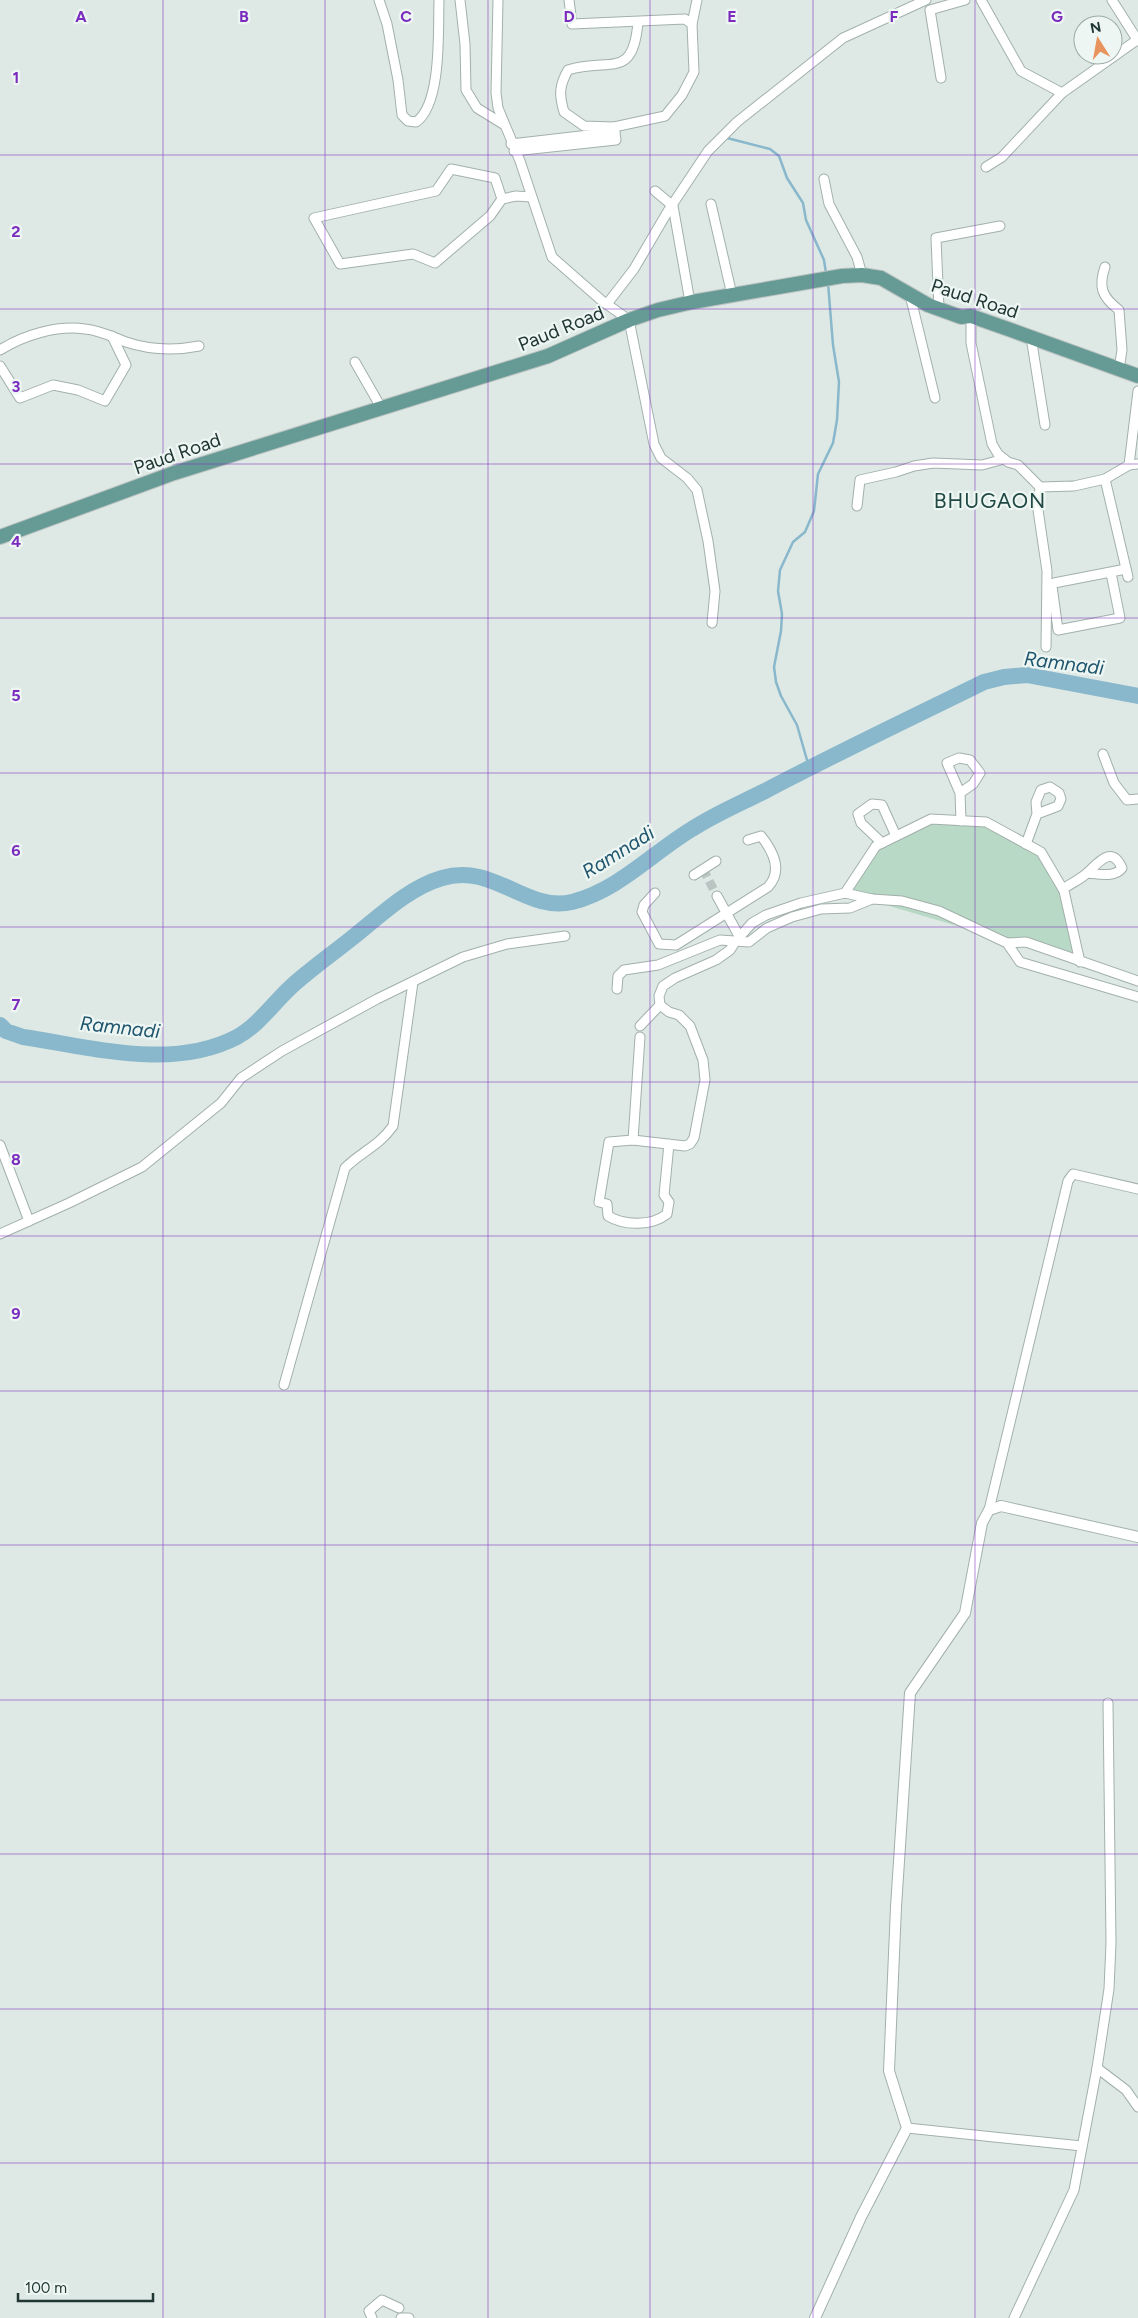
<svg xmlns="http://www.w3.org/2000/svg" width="1138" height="2318" viewBox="0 0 1138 2318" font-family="Figtree,sans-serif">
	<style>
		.green { fill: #b8d9c5 }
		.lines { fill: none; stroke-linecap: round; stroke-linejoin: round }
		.stream { stroke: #89b7cb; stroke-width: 2.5 }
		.river { stroke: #89b7cb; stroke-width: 16 }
		.minor-tunnel { stroke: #b8c5c2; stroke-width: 9; stroke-dasharray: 9 4.5; stroke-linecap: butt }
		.minor-casing { stroke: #a2b0ac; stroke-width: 11 }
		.tertiary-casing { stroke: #a2b0ac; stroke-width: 12 }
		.primary-casing { stroke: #bcc3c2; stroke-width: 16 }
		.minor { stroke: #fff; stroke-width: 9 }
		.tertiary { stroke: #fff; stroke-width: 10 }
		.primary { stroke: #669b95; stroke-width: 14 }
		.grid { fill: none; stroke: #7b2cbf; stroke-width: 1; stroke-opacity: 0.55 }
		.labels { text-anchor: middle; stroke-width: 4.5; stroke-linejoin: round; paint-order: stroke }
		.street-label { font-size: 19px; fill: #213734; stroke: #eef6f3 }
		.water-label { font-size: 20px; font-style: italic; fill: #20566e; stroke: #eef6f3 }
		.quarter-label { font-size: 21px; letter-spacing: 1px; fill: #1f4743; stroke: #eef6f3 }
		.grid-label { font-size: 16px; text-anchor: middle; font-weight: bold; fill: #7b2cbf; stroke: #eef6f3; stroke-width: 4.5; stroke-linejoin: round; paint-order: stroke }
	</style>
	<rect width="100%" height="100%" fill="#dee9e5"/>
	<path class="green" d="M931,819L986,822L1041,852L1064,891L1080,962L845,893L876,846Z"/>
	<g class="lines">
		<g class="stream">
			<path d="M727,138L770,149L779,156L787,178L803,203L806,220L824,260L826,273"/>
			<path d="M809,767L797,725L781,696L776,682L774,667L781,631L782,614L778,591L780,570L793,542L805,532L814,511L818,474L833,443L837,420L839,382L833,345L828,283"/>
		</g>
		<path class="river" d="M0,1025L6,1031L23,1037C92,1047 172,1071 237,1037C259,1025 274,1002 293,985C311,969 332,954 352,938C380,916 408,888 442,878C493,862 526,913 572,902C619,890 652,853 692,829C715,814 741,803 765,791C837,753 911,718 984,682L1004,677L1027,675L1138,696"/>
		<path class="minor-tunnel" d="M703,869L717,896"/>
		<defs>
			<g id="minor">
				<path d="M379,0L387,24L398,80L402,115L408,121L416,122C442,104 438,30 439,0"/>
				<path d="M460,0L465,44L466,90L477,108L503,124"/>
				<path d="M498,0L496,93L498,108L520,161L552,257L601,300L629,320L654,444L661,458L687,478L697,490L708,541L715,591L712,623"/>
				<path d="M981,0L1021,71L1062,93"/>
				<path d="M1112,0L1138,41"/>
				<path d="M692,24L697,0"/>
				<path d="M941,78L930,10L965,0"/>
				<path d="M614,127L584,126L564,112C559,95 559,86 568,70C610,57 633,81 638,22"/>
				<path d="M511,144L615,132"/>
				<path d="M514,151L616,140L614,127L665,116L682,95L694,72L692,24L685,19L572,24L569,0"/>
				<path d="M986,167L1002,157L1062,93L1137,40"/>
				<path d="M824,179L829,204L857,257L862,275"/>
				<path d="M655,191L673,206L690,302"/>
				<path d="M502,199L495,178L451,169L436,191L314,218L340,264L413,254L435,263L490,216L502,199L516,196L531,197"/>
				<path d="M711,204L732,295"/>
				<path d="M1105,267C1098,287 1102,297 1119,310L1122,350L1119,369"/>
				<path d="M910,295L935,398"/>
				<path d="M607,304L634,269L668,211L708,151L737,122L843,38L926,0"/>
				<path d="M939,309L936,238L1000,226"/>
				<path d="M971,316V343L992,444L998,454L1008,462L1018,465L1040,487L1074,486L1105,479L1129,465"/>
				<path d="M1031,337L1045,425"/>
				<path d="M0,350C24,335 57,325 85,329C99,330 113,337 126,342C150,350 174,351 199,346"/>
				<path d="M355,362L382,409"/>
				<path d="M0,366L20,398L53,385L78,390L105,401L126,365L112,336"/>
				<path d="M1138,391L1129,465L1138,464"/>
				<path d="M1105,479L1128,577"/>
				<path d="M1040,487L1038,510L1047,571L1046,647"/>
				<path d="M857,506L860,480L896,472L914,466L933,463L982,465L1004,459"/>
				<path d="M1111,573L1120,618L1058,630L1052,586L1054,583L1126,569"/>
				<path d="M1103,754L1114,783L1127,800L1138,799"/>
				<path d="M960,793L973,784L980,773L970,760L959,758L947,763L960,793L961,821"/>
				<path d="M882,843L861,823L858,814L872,804L882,805L896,836"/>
				<path d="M1026,844L1037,814L1036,802L1041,790L1050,787L1059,793L1061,799L1058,806L1037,814"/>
				<path d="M694,875L716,861"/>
				<path d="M1063,889C1070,884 1079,880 1086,874C1097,865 1111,843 1122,868C1115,878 1098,874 1087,873"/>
				<path d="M655,893L644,905L642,912L659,944L676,945L768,887C783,871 773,851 761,836L748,840"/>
				<path d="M845,893L876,846L931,819L986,822L1041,852L1064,891L1080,962"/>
				<path d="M717,896L739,936"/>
				<path d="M1007,943L1026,942L1138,981"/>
				<path d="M617,989L618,976L624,970L658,965L720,940L749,942L767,928L792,917L821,909L850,908L872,899"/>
				<path d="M640,1026L660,1005"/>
				<path d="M633,1140L640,1037"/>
				<path d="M669,1144L664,1195L669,1202L667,1214C652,1226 625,1226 608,1216L607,1204L599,1202L609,1142L633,1140L685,1146L690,1144L694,1138L705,1080L703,1060L690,1026L679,1015L669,1012L660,1005L659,996L663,986L675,978L716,960L730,950L735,942L752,923L766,915L801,903L845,893L872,899L902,901L939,911L1007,943L1020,962L1138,997"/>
				<path d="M0,1145L29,1221"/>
				<path d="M0,1234L69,1203L142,1167L221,1103L241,1078L282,1051L377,999L463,957L507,944L565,936"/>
				<path d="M284,1385L345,1168C362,1151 378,1147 393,1126L413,982"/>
				<path d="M989,1510L1068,1181L1073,1174L1138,1189"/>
				<path d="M1097,2068L1126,2090L1138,2107"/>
				<path d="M907,2128L1082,2146"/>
				<path d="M372,2318L369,2311L382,2300L399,2308"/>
				<path d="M401,2318H409"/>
				<path d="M1014,2318L1074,2190L1097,2068L1109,1989L1111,1943L1108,1703"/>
			</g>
			<path id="tertiary" d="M815,2318L861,2217L907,2128L889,2071L896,1907L910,1693L965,1613L982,1523L989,1510L1001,1506L1138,1537"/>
			<path id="primary" d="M0,537L174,473L548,356L629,320L658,310L692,302L842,276L862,275L881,278L928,305L961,317L971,316L1008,329L1138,376"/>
		</defs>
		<use href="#minor" class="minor-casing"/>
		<use href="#tertiary" class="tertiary-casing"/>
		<use href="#primary" class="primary-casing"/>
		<use href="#minor" class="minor"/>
		<use href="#tertiary" class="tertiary"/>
		<use href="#primary" class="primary"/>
	</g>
	<path class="grid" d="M163,0V2318M325,0V2318M488,0V2318M650,0V2318M813,0V2318M975,0V2318M0,155H1138M0,309H1138M0,464H1138M0,618H1138M0,773H1138M0,927H1138M0,1082H1138M0,1236H1138M0,1391H1138M0,1545H1138M0,1700H1138M0,1854H1138M0,2009H1138M0,2163H1138"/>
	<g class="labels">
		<g class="street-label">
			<text transform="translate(975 298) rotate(18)" y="7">Paud Road</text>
			<text transform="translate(561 328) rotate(-22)" y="7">Paud Road</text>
			<text transform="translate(177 453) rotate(-19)" y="7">Paud Road</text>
		</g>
		<g class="water-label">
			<text transform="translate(1064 663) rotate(7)" y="7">Ramnadi</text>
			<text transform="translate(618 852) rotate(-32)" y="7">Ramnadi</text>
			<text transform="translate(120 1027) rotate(6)" y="7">Ramnadi</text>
		</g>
		<g class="quarter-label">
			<text x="990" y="508">BHUGAON</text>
		</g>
	</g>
	<g class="grid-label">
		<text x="81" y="22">A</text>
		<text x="244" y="22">B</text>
		<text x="406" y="22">C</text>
		<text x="569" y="22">D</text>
		<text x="732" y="22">E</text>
		<text x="894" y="22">F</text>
		<text x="1057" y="22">G</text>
		<text x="16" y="83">1</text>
		<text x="16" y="237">2</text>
		<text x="16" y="392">3</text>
		<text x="16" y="547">4</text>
		<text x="16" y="701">5</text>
		<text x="16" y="856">6</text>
		<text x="16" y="1010">7</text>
		<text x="16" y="1165">8</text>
		<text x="16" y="1319">9</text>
	</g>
	<g transform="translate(1098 40) rotate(349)"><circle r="24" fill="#eef6f3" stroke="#9caaa7"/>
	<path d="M0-4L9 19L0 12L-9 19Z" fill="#e8935d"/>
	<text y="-8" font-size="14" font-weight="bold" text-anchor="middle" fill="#213734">N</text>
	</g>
	<path d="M18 2293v8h135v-8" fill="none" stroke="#213734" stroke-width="2.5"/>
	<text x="25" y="2293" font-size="15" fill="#213734" stroke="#eef6f3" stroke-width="4" paint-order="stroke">100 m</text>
</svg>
